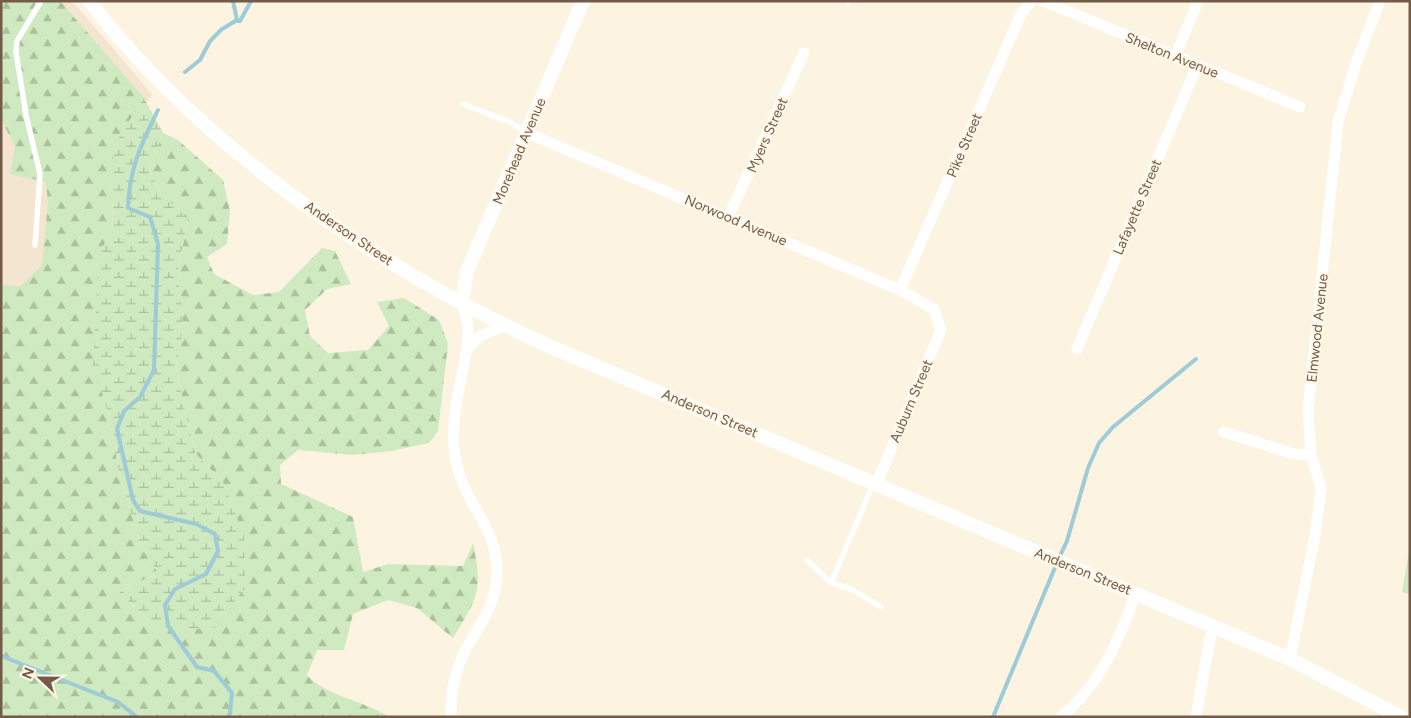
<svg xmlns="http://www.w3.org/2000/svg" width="1411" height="718" viewBox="0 0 1411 718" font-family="Figtree,sans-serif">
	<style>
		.residential { fill: #f3e5d0 }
		.grass { fill: url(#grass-tufts) }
		.forest { fill: url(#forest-firs) }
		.wetland { fill: url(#wetland-marsh) }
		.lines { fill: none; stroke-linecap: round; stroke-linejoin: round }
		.stream { stroke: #9dcbd6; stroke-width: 4 }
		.service { stroke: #fff; stroke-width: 5.5 }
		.minor { stroke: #fff; stroke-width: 11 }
		.tertiary { stroke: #fff; stroke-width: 14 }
		.labels { text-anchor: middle; stroke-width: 4; stroke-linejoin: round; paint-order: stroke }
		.street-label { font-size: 14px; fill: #735a49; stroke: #fff7e7 }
	</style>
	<defs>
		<pattern id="grass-tufts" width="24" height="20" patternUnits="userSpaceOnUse" patternTransform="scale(1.25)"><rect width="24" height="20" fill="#cfe9c0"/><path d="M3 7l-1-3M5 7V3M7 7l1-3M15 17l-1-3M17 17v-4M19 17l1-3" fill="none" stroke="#acc09e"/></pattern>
		<pattern id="forest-firs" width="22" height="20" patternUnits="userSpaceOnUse" patternTransform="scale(1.25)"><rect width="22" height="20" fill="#cfe9c0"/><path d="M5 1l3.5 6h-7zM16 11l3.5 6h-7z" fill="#acc09e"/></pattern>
		<pattern id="wetland-marsh" width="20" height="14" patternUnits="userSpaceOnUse" patternTransform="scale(1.25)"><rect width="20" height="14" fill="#cfe9c0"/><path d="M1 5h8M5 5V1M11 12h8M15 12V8" fill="none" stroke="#acc09e"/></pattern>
	</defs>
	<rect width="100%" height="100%" fill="#fcf3e1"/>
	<path class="residential" d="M1,1H72L152,94L124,137L80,339L1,295Z"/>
	<path class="grass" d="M1410,546V594L1402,592Z"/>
	<path class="forest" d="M1,1H60L144,98L118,139L111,167L113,233L99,251L98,299L108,412L119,471L140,543L158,573L119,592L153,625L223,482L195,453L176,371L183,326L178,269L188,220L159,191L149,168L163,133L178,140L223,180L230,211L227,244L207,257L214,274L253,295L279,292L322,248L335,251L351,284L327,289L305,310L310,336L328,353L368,350L389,326L377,302L404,298L439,320L448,344L438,431L429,443L391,451L352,455L298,450L280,465L281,484L353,517L363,572L388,564L463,566L473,543C483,591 478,597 453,638L417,608L388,600L353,614L344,650H317L307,675C326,696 361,700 386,715L384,717H1V285L21,286L42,265L48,203L46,182L10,174L15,146L1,119Z"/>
	<path class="wetland" d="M144,98L163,133L149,168L159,191L188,219L178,269L183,326L176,371L195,453L223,482L244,535L245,588L213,630L153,625L119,592L158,573L140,543L119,471L108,412L93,366L99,251L113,233L111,167L118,139Z"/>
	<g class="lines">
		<g class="stream">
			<path d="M235,21H240L251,1"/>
			<path d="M185,72L200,60L210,41L222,29L237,20L233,1"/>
			<path d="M158,110C141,145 129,169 128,208L150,217L158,244L154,370L140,397L124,411L117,429L133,500L140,511L196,524L215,534L218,551L206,574L175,589L165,605L168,626L197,667L214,671L232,693L230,713L228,717"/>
			<path d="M1059,558L1067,541L1088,468L1099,443L1113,427L1196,359"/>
			<path d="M1,656L118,702L137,717"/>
			<path d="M993,717L1056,565"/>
		</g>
		<g class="service">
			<path d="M847,1L848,2"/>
			<path d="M463,104L512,123L526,132"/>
			<path d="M35,245L40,174L26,115L16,52L17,41L41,1"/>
			<path d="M807,560L831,583L873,484"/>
			<path d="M831,583L851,589L881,607"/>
		</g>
		<g class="minor">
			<path d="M1043,1L1300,107"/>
			<path d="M1175,57L1198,1"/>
			<path d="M527,133L900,290L934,309L941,330L876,485"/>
			<path d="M728,217L804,53"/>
			<path d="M900,290L1021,14L1031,1"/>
			<path d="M1077,349L1197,66"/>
			<path d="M467,350L480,336L504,326"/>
			<path d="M1224,432L1294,454L1311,455"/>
			<path d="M1290,659L1315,536L1321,488L1311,455L1308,411L1338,122L1357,60L1380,1"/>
			<path d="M451,717C450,693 456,668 467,647C481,623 496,604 497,575C498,526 467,508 457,466C446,422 463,383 468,339V325L462,302"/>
			<path d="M1061,717C1100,685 1119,640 1136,593"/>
			<path d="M1196,717L1210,638L1214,627"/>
		</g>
		<g class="tertiary">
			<path d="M89,1C205,151 386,274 558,350L1290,659L1401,717"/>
			<path d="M462,302L467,271L583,1"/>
		</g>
	</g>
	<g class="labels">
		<g class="street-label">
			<text transform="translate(1172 55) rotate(22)" y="5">Shelton Avenue</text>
			<text transform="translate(767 135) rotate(-66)" y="5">Myers Street</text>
			<text transform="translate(964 145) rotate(-67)" y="5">Pike Street</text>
			<text transform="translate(519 151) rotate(-67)" y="5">Morehead Avenue</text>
			<text transform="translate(1137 207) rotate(-67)" y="5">Lafayette Street</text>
			<text transform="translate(736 220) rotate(23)" y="5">Norwood Avenue</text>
			<text transform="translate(349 233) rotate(34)" y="5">Anderson Street</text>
			<text transform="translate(1317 328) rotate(-84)" y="5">Elmwood Avenue</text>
			<text transform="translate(911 401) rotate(-67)" y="5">Auburn Street</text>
			<text transform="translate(710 413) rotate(23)" y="5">Anderson Street</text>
			<text transform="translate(1083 571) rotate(22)" y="5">Anderson Street</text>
		</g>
	</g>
	<rect width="1411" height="718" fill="none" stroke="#735a49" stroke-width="5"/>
	<g transform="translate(40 678) rotate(292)" stroke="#fff7e7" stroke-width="4" paint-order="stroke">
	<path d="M0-4L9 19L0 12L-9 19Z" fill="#735a49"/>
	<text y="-8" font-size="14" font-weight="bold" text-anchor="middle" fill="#735a49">N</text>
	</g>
</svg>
